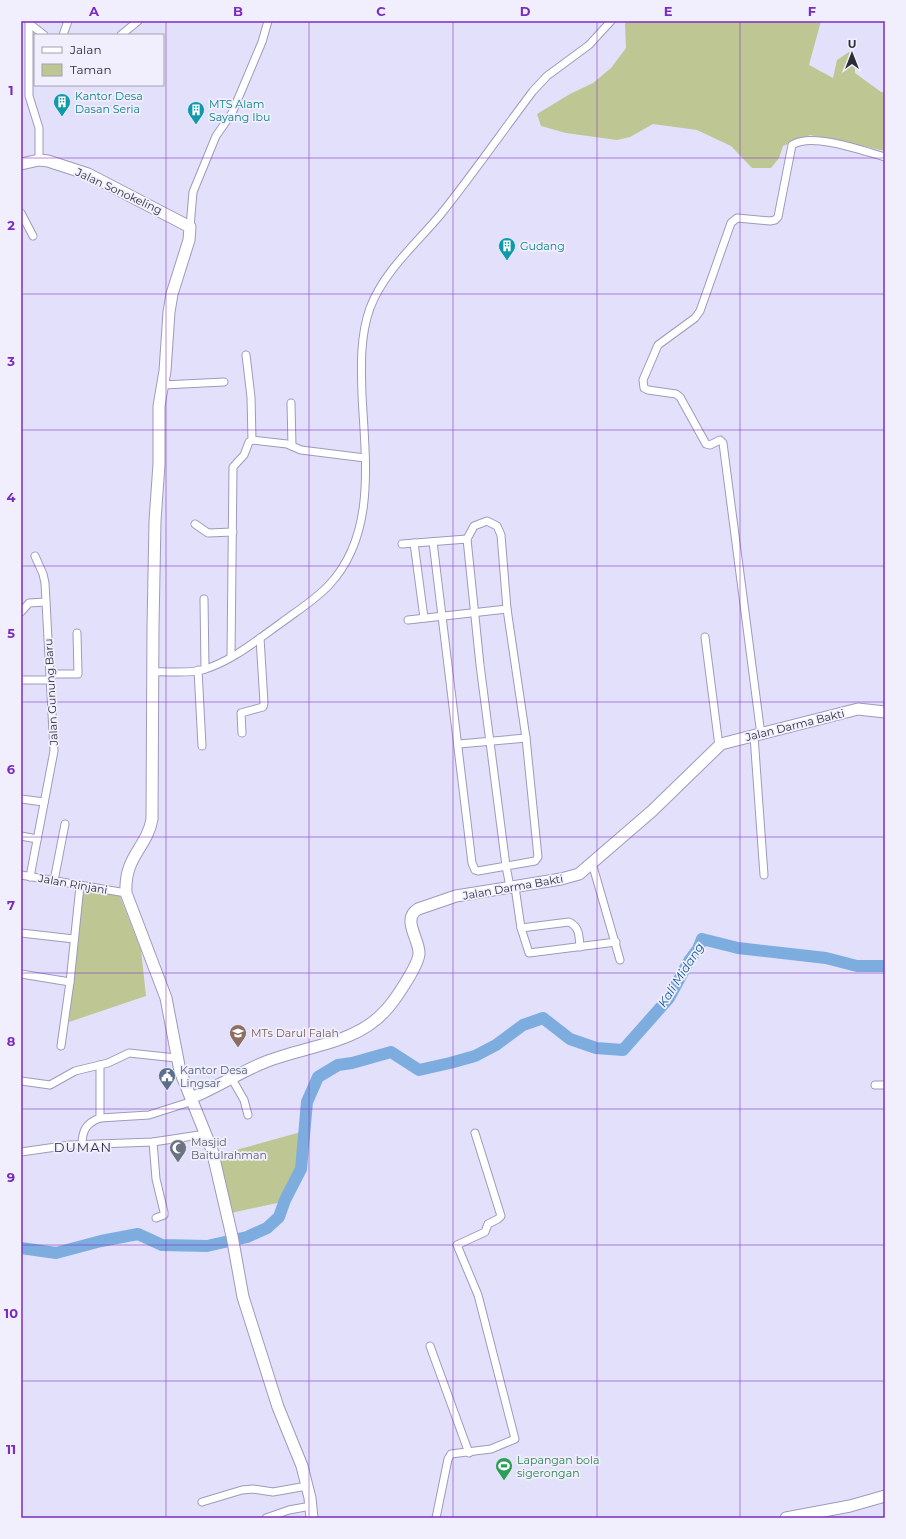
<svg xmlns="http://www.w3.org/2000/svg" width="906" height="1539" viewBox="0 0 906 1539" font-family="Montserrat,sans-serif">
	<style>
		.green { fill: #bec694 }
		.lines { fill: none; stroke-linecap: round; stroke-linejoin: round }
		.river { stroke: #7daddf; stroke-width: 12 }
		.street-casing { stroke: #9e9abb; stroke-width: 9 }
		.secondary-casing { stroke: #9e9abb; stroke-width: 13 }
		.street { stroke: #fff; stroke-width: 7 }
		.secondary { stroke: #fff; stroke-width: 11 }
		.grid { fill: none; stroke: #7b2cbf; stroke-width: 1; stroke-opacity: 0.55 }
		.labels { text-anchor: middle; stroke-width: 3.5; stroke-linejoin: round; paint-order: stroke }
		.culture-label { font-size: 11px; fill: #0d838f; stroke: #f1effd; text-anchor: start }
		.street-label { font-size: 11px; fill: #2e2c39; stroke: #f1effd }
		.education-label { font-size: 11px; fill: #785e54; stroke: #f1effd; text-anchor: start }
		.service-label { font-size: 11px; fill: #4e5e75; stroke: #f1effd; text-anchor: start }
		.worship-label { font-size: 11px; fill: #5b616d; stroke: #f1effd; text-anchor: start }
		.leisure-label { font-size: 11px; fill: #27864d; stroke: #f1effd; text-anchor: start }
		.water-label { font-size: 12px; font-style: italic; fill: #0e5895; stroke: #f1effd }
		.quarter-label { font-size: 13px; letter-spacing: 1px; fill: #302c47; stroke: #f1effd }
		.neatline { fill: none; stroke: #7b2cbf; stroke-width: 1.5 }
		.grid-label { font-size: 13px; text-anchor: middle; font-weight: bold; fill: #7b2cbf }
	</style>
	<rect width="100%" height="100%" fill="#e3e0fc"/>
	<g class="green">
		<path d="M627,21H821L809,65L833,78L837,60L849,52L854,54L855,73L881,92H885V151L810,135L783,146L779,158L771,168H752L731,146L697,130L653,124L630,137L617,140L566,133L541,126L537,114L570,94L593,83L611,68L626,48L625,24Z"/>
		<path d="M84,887L119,894L141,950L146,996L69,1022Z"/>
		<path d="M301,1132L298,1169L282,1202L231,1213L218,1155Z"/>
	</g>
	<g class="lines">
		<path class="river" d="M21,1248L56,1253L101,1241L138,1234L162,1245L207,1246L247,1237L267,1228L279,1217L285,1200L301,1169L307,1102L318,1077L338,1065L352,1063L391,1052L419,1070L450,1063L475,1056L496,1045L523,1025L543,1018L570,1039L596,1048L623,1050L669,998L689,961L698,949L702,939L738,948L826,958L857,966H885"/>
		<defs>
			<g id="street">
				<path d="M29,21V96L39,128V160"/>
				<path d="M30,24L44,35"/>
				<path d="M63,35L68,21"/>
				<path d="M121,35L138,21"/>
				<path d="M21,213L33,236"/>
				<path d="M190,227L193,192L216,136L232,113L262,42L268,21"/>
				<path d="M163,385L224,382"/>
				<path d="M291,403L292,446"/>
				<path d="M252,440L287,444L301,450L365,458"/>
				<path d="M195,524L208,533L233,532"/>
				<path d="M433,542L472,863L475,870L478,871L535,861L538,857L526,738L507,609L501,535L497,526L487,521L474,526L467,539L480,665L506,866L510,887"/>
				<path d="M414,543L424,618"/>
				<path d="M402,544L467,539"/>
				<path d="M204,599L205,669"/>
				<path d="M21,612L29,603L46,602"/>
				<path d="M408,620L507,609"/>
				<path d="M705,637L719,746"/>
				<path d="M231,657L233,467L244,455L249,442L252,440L251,397L246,355"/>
				<path d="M198,670L202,746"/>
				<path d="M153,672C168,671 187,674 202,670C231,662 257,640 281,623C297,611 315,600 329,585C377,534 365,458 362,395C361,366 360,336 370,308C384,271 416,244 441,214C473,174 502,132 533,91L547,76L589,45L611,21"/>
				<path d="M51,674H78L77,633"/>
				<path d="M21,680H51"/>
				<path d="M242,733L241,713L263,707L264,703L260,638"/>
				<path d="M761,735L723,443L720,440L710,445L706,444L680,397L676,394L648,390L644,388L643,380L658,345L695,318L700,311L731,223L737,218L770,221L775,220L778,217L792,145C813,132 863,151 885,157"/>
				<path d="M754,736L764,875"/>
				<path d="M459,744L526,738"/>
				<path d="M21,799L44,802"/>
				<path d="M21,836L37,839"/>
				<path d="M592,863L620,960"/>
				<path d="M21,875L126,893"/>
				<path d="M30,877L54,751L45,583L43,574L35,556"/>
				<path d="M54,881L65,824"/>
				<path d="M515,887L521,928L529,953L616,942"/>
				<path d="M521,928L569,922C580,927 579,937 580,947"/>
				<path d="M21,933L74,939"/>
				<path d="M21,974L70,982"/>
				<path d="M61,1046L70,982L80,886"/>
				<path d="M232,1079L244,1100L248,1115"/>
				<path d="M21,1081L50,1085L75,1071L108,1063L129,1053L176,1058"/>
				<path d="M875,1085H885"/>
				<path d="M100,1118L149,1115L193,1101"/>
				<path d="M153,1142L156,1179L164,1212V1215L156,1218"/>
				<path d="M82,1145C82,1131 86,1123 100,1118V1065"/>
				<path d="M21,1152L70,1145L153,1142L206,1134"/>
				<path d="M430,1346L469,1453"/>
				<path d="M202,1502L242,1490L253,1489L273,1492L307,1486"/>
				<path d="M266,1518L289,1510L311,1506"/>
				<path d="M436,1518L448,1459L451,1454L491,1449L515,1439L478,1295L457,1245L485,1232L488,1224L498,1219L501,1216L475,1133"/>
			</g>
			<g id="secondary">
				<path d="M21,164L39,160L48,161L88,174L190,227L189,240L172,294L169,312L165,371L159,406V464L155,521L153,627L152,819C147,848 124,856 126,893L166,998L180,1071L212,1150L232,1236L243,1297L278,1407L302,1466L310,1498L312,1518"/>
				<path d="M191,1098C216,1088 238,1073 263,1063C302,1046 355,1045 385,1011C394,1002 418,966 419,954C420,940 401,919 418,909L456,896L561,879L579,874L652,811L721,744L858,709L885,712"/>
				<path d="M786,1518L850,1506L885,1496"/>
			</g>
		</defs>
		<use href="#street" class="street-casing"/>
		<use href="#secondary" class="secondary-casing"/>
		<use href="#street" class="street"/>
		<use href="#secondary" class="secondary"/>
	</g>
	<path class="grid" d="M166,21V1518M309,21V1518M453,21V1518M597,21V1518M740,21V1518M21,158H885M21,294H885M21,430H885M21,566H885M21,702H885M21,837H885M21,973H885M21,1109H885M21,1245H885M21,1381H885"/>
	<defs>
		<symbol id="building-pin" viewBox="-11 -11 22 30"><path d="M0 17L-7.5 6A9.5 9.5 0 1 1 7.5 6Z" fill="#0f9aa8" stroke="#f1effd"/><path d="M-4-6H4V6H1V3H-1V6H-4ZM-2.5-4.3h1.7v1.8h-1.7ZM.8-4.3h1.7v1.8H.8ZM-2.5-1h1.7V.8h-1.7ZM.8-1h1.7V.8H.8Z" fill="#fff"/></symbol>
		<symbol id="school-pin" viewBox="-11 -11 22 30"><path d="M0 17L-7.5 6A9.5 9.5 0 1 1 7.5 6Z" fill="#8d6e63" stroke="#f1effd"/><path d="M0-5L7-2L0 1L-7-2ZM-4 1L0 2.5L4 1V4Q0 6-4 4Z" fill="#fff"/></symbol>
		<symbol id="civic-pin" viewBox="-11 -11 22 30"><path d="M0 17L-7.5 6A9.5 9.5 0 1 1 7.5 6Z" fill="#5c6f8a" stroke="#f1effd"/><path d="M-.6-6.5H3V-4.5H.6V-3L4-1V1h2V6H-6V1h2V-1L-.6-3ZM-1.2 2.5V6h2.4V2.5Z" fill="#fff"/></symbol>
		<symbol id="mosque-pin" viewBox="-11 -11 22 30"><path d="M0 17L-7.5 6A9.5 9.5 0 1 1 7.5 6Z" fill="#6b7280" stroke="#f1effd"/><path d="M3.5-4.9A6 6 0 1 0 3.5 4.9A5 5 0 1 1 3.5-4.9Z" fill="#fff"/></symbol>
		<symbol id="stadium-pin" viewBox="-11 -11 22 30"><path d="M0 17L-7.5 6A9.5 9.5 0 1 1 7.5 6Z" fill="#2e9e5b" stroke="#f1effd"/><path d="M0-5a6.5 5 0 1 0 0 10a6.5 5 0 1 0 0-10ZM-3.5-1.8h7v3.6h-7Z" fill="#fff"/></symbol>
	</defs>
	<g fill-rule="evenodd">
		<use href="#building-pin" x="52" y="92" width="20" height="27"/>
		<use href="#building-pin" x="186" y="100" width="20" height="27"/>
		<use href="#building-pin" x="497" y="236" width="20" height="27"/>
		<use href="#school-pin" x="228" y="1023" width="20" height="27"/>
		<use href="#civic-pin" x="157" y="1066" width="20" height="27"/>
		<use href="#mosque-pin" x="168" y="1138" width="20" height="27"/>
		<use href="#stadium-pin" x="494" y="1456" width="20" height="27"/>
	</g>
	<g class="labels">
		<g class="culture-label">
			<text x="75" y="100">Kantor Desa<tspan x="75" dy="13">Dasan Seria</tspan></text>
			<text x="209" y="108">MTS Alam<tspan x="209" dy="13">Sayang Ibu</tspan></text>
			<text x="520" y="250">Gudang</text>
		</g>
		<g class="street-label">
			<text transform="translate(119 191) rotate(25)" y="4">Jalan Sonokeling</text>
			<text transform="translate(51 692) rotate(-93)" y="4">Jalan Gunung Baru</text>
			<text transform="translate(795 725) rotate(-14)" y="4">Jalan Darma Bakti</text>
			<text transform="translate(73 884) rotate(10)" y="4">Jalan Rinjani</text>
			<text transform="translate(513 887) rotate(-10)" y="4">Jalan Darma Bakti</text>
		</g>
		<g class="education-label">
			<text x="251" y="1037">MTs Darul Falah</text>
		</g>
		<g class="service-label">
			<text x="180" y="1074">Kantor Desa<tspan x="180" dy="13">Lingsar</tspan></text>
		</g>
		<g class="worship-label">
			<text x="191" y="1146">Masjid<tspan x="191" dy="13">Baitulrahman</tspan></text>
		</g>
		<g class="leisure-label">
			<text x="517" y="1464">Lapangan bola<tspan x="517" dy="13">sigerongan</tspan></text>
		</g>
		<g class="water-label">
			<text transform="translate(681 975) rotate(-57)" y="4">Kali Midang</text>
		</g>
		<g class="quarter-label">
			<text x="83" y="1152">DUMAN</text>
		</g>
	</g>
	<rect width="906" height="1539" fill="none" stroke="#f1effd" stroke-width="44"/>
	<rect x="34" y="34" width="130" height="52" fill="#f1effd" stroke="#a3a1af"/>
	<rect x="42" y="47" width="20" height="6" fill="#ffffff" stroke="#a3a1af"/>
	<text x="70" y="54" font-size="12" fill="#2e2c39">Jalan</text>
	<rect x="42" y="64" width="20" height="12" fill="#bec694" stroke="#a3a1af"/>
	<text x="70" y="74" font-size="12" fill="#2e2c39">Taman</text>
	<g transform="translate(852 54)" stroke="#f1effd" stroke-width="3" paint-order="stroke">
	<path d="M0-3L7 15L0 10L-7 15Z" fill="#2e2c39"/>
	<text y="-6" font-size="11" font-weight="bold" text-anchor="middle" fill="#2e2c39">U</text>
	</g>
	<rect x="22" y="22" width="862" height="1495" class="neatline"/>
	<g class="grid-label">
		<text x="94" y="16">A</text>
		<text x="238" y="16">B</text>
		<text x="381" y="16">C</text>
		<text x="525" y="16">D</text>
		<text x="668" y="16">E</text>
		<text x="812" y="16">F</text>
		<text x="11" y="95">1</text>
		<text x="11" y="230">2</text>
		<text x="11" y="366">3</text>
		<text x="11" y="502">4</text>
		<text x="11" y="638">5</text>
		<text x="11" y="774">6</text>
		<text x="11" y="910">7</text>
		<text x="11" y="1046">8</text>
		<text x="11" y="1182">9</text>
		<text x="11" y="1318">10</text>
		<text x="11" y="1454">11</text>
	</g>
</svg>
